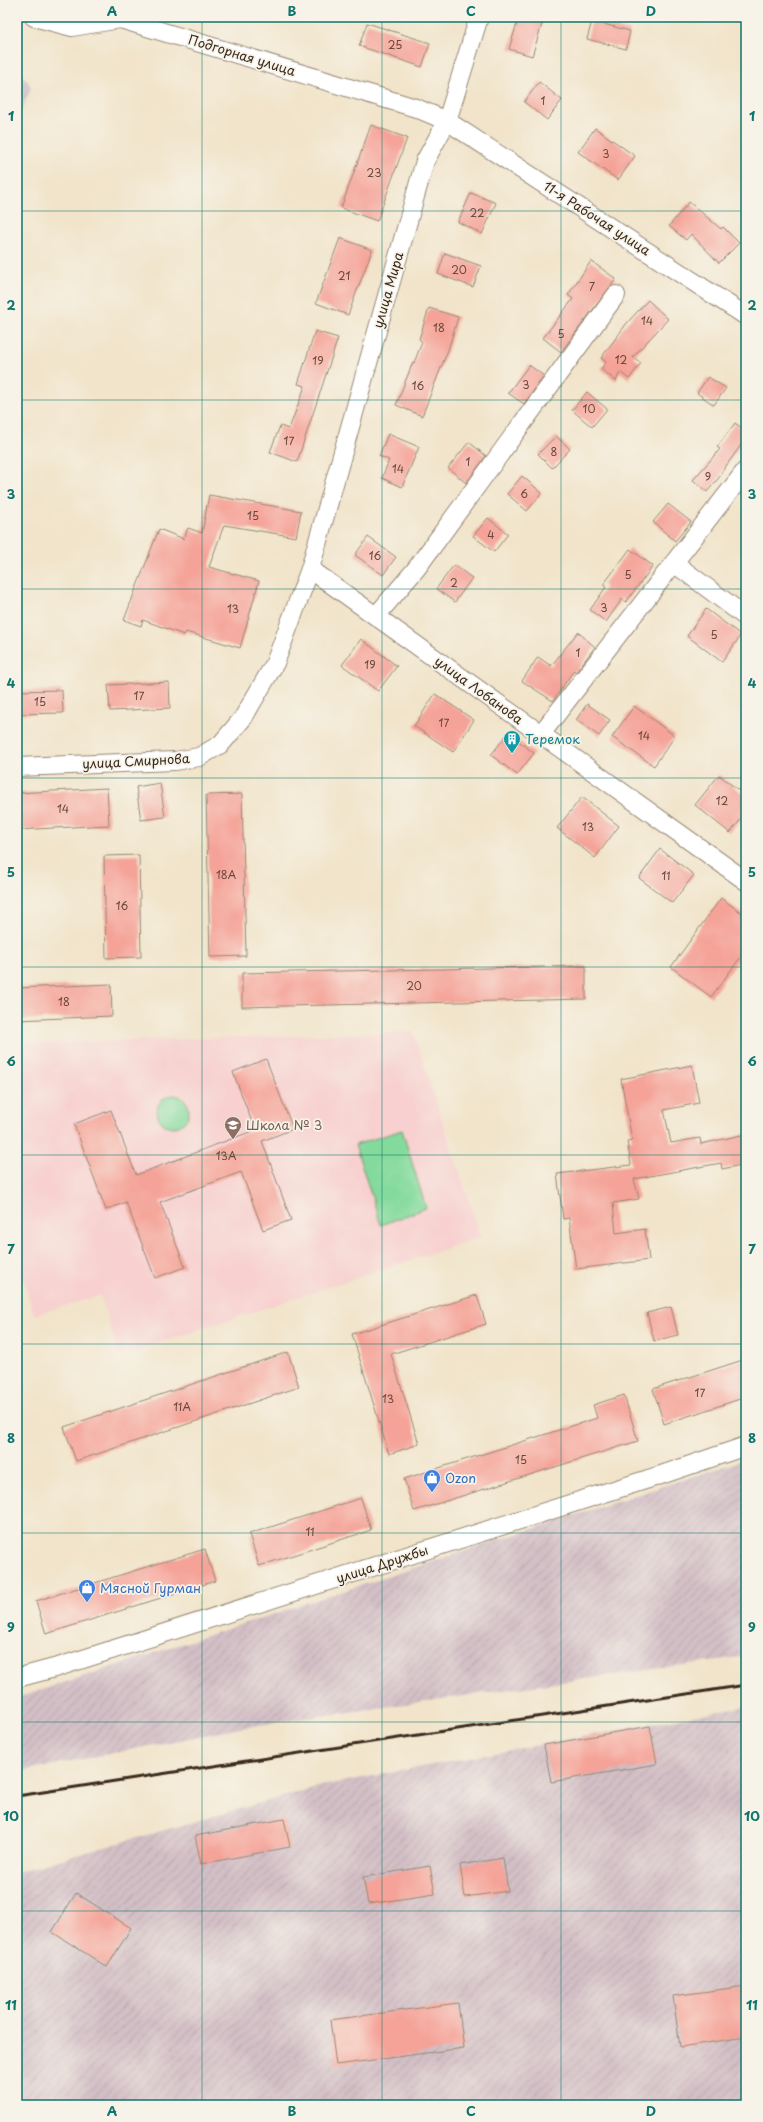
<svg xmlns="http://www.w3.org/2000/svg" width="763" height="2122" viewBox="0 0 763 2122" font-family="'Playpen Sans',sans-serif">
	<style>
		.built { fill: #f7d0cf }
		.industrial { fill: url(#industrial-furrows) }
		.grass { fill: #84da9d; stroke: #60825e }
		.building { fill: #f5a398 }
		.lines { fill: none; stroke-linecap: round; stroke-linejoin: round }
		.street-casing { stroke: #968774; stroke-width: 20 }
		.street { stroke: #fff; stroke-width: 18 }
		.rail { stroke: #3b2a1e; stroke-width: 3 }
		.grid { fill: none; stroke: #0f766e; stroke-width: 1; stroke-opacity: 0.55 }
		.labels { text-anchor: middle; stroke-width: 3.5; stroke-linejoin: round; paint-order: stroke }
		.number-label { font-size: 11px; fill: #6a483c }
		.street-label { font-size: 13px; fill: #3b2a1e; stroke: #f7f3e8 }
		.culture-label { font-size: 13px; fill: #0d838f; stroke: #f7f3e8; text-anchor: start }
		.education-label { font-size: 13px; fill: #785e54; stroke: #f7f3e8; text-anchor: start }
		.shop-label { font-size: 13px; fill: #366cbe; stroke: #f7f3e8; text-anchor: start }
		.neatline { fill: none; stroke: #0f766e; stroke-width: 1.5 }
		.grid-label { font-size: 13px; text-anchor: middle; font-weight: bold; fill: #0f766e }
	</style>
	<defs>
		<pattern id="industrial-furrows" width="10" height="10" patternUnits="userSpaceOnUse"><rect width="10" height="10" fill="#d2bec5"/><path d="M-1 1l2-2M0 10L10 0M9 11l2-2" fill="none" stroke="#b5a3a9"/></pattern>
	</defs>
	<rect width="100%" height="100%" fill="#f7f3e8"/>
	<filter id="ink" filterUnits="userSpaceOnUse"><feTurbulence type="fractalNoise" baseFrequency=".025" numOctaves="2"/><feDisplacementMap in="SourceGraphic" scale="8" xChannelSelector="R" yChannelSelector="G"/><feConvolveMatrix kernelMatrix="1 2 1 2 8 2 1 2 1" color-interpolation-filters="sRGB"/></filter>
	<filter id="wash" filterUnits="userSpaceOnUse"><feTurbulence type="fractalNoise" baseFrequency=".012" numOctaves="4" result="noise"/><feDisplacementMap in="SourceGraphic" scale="16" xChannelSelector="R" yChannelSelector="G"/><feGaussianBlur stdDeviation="0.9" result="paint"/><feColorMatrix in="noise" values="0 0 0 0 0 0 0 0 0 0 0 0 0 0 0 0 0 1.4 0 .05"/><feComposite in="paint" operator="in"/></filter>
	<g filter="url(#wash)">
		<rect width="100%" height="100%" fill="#f1e4ca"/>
		<path class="built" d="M413,1032L481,1237L119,1356L100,1295L34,1315L17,1259V1044Z"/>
		<g class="industrial">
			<path d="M17,72L27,80L31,87L17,123Z"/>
			<path d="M746,1459V1656L251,1726L17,1772V1698Z"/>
			<path d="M746,1706V2105H17V1872L320,1786Z"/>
		</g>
		<g class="grass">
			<circle cx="173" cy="1111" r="16"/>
			<path d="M402,1130L426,1208L381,1225L355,1145Z"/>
		</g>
		<g id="blocks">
			<g class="building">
				<path d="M519,17H531L543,21L532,56L509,49Z"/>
				<path d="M592,21L630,31L626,49L587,39Z"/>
				<path d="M367,23L430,43L422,67L359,46Z"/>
				<path d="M539,82L562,100L547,120L524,102Z"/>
				<path d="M371,125L407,138L377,221L341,208Z"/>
				<path d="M595,128L635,156L618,180L578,152Z"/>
				<path d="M471,193L496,203L482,234L458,222Z"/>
				<path d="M689,202L721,229L723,227L739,243L719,263L691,234L686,240L669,226Z"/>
				<path d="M340,238L372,250L348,315L316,303Z"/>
				<path d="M445,253L481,266L473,287L438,274Z"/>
				<path d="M591,261L616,279L561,352L543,338L573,299L568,295Z"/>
				<path d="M648,300L668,319L633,357L641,363L629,379L620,372L616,381L601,369L606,362L601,358L627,323Z"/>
				<path d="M429,308L458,317L448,350L422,416L396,405L413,362L414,363L422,342L419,339Z"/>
				<path d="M315,331L338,338L297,462L270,452L280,426L289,429L305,386L298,384Z"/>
				<path d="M529,365L544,376L524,404L508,393Z"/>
				<path d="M708,377L726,388L714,405L697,393Z"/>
				<path d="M587,392L607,409L592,427L572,410Z"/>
				<path d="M735,423L746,431V438L721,473L722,474L707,492L693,480L720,449L717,447Z"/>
				<path d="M388,434L419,447L402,487L382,478L389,460L379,456Z"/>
				<path d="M556,436L570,449L552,468L538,454Z"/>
				<path d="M469,442L486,456L466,483L448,468Z"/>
				<path d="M522,476L542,493L527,511L507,494Z"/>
				<path d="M209,495L301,511L296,537L224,525L209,567L259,581L240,648L186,632L184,635L143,620L141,626L124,620L159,529L184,539L188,528L202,533Z"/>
				<path d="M668,504L691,522L675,541L653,522Z"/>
				<path d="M488,518L508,534L494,552L473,536Z"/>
				<path d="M368,537L396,557L383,575L355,555Z"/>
				<path d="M630,549L653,566L626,602L622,599L606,622L590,610L606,587L603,585Z"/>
				<path d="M454,565L472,578L455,602L436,589Z"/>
				<path d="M706,609L741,635L722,662L687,636Z"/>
				<path d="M578,632L595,647L576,672L574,670L553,701L522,681L538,657L551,666Z"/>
				<path d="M361,639L397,666L378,691L342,665Z"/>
				<path d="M169,682L170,708L110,711L108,685Z"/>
				<path d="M62,690L63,713L17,714V691Z"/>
				<path d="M435,694L474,720L453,752L414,726Z"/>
				<path d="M587,704L610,720L599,736L576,720Z"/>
				<path d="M634,706L675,736L654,766L612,737Z"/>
				<path d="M508,733L534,753L517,775L491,755Z"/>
				<path d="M719,775L746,796V813L730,833L695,805Z"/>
				<path d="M160,783L165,817L141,820L136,787Z"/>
				<path d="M107,788L109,825L17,830V793Z"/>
				<path d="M242,794L246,956L210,957L206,795Z"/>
				<path d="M582,797L619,826L595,858L557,828Z"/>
				<path d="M660,849L694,875L672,903L639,878Z"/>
				<path d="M139,855L141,957L106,958L104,856Z"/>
				<path d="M721,898L746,916V950L711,997L671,967Z"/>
				<path d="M586,966V999L242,1007V973Z"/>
				<path d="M111,984L112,1016L17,1020V988Z"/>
				<path d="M266,1059L293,1129L262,1141L291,1220L263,1230L241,1172L160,1202L185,1267L155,1278L126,1202L106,1210L74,1124L111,1110L136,1175L255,1130L233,1072Z"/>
				<path d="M692,1065L699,1103L664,1110L671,1143L700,1138L701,1144L746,1134V1164L722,1169L721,1163L634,1179L639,1199L613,1203L616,1233L645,1229L649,1260L576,1269L569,1218L563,1219L557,1174L631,1165L627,1141L632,1140L621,1079Z"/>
				<path d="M477,1295L486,1324L391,1354L419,1444L389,1454L352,1334Z"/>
				<path d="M671,1307L678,1335L654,1341L647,1313Z"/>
				<path d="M288,1352L299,1387L76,1461L64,1427Z"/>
				<path d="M746,1359V1397L664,1424L653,1389Z"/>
				<path d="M624,1395L638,1441L414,1511L404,1479L597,1418L593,1405Z"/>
				<path d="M361,1498L371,1530L259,1566L249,1534Z"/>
				<path d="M205,1549L215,1581L46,1634L36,1601Z"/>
				<path d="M650,1726L657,1764L551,1782L544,1745Z"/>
				<path d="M284,1819L290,1847L201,1864L195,1836Z"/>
				<path d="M503,1858L508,1891L465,1897L460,1865Z"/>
				<path d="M430,1866L435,1894L368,1904L363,1877Z"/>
				<path d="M76,1893L131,1928L107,1967L52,1932Z"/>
				<path d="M746,1986V2037L680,2047L673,1996Z"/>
				<path d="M458,2003L464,2048L336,2065L330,2020Z"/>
			</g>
		</g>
	</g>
	<g filter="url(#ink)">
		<use href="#blocks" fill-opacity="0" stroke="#968774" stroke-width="1"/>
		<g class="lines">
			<defs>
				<g id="street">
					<path d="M34,17L72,27L120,19L416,108L447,121L746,316"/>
					<path d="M674,563L746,617"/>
					<path d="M310,569L746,881"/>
					<path d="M376,616L416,569L616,295"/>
					<path d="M541,734L746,470"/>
					<path d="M17,767L175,761L199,757L221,744L243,718L275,663L310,569L425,161L447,121L479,17"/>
					<path d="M17,1678L58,1667L661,1475L746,1446"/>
				</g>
			</defs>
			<use href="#street" class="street-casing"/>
			<use href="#street" class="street"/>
			<path class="rail" d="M17,1796L746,1685"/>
		</g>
	</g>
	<path class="grid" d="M202,17V2105M382,17V2105M561,17V2105M17,211H746M17,400H746M17,589H746M17,778H746M17,967H746M17,1155H746M17,1344H746M17,1533H746M17,1722H746M17,1911H746"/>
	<defs>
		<symbol id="building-pin" viewBox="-11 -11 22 30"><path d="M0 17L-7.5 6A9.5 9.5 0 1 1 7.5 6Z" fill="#0f9aa8" stroke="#f7f3e8"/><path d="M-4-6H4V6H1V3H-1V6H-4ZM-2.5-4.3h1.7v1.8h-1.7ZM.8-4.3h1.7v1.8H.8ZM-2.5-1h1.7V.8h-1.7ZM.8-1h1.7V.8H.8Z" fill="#fff"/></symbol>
		<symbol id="school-pin" viewBox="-11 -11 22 30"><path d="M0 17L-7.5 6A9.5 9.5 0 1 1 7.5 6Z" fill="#8d6e63" stroke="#f7f3e8"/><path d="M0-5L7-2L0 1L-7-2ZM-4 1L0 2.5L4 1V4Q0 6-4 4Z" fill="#fff"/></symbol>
		<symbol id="shop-pin" viewBox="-11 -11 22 30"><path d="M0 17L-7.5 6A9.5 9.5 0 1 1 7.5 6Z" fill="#3f7fe0" stroke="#f7f3e8"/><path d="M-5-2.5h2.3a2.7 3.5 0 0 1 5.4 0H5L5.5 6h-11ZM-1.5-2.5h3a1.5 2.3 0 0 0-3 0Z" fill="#fff"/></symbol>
	</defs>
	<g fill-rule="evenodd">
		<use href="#building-pin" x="502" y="729" width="20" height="27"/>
		<use href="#school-pin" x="223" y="1115" width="20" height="27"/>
		<use href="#shop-pin" x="422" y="1468" width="20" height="27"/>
		<use href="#shop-pin" x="77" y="1578" width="20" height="27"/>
	</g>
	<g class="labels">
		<g class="number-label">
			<text x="395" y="49">25</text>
			<text x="543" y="105">1</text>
			<text x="606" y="158">3</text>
			<text x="374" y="177">23</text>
			<text x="477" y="217">22</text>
			<text x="459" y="274">20</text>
			<text x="344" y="280">21</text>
			<text x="592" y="291">7</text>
			<text x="647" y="325">14</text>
			<text x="439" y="332">18</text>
			<text x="561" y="338">5</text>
			<text x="621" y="364">12</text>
			<text x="318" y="365">19</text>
			<text x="526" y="389">3</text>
			<text x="418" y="390">16</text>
			<text x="589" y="413">10</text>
			<text x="289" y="445">17</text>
			<text x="554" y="456">8</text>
			<text x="468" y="466">1</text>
			<text x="398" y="473">14</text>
			<text x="708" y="481">9</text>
			<text x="524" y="498">6</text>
			<text x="253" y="520">15</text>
			<text x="491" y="539">4</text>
			<text x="375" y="560">16</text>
			<text x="628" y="579">5</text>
			<text x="454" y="587">2</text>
			<text x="604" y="612">3</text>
			<text x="233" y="613">13</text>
			<text x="714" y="639">5</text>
			<text x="578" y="657">1</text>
			<text x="370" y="669">19</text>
			<text x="139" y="700">17</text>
			<text x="40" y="706">15</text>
			<text x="444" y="727">17</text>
			<text x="644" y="740">14</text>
			<text x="722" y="805">12</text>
			<text x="63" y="813">14</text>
			<text x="588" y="831">13</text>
			<text x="226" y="879">18А</text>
			<text x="666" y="880">11</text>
			<text x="122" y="910">16</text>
			<text x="414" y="990">20</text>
			<text x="64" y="1006">18</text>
			<text x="226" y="1160">13А</text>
			<text x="700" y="1397">17</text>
			<text x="388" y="1403">13</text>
			<text x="182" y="1411">11А</text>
			<text x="521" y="1464">15</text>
			<text x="310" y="1536">11</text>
		</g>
		<g class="street-label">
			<text transform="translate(242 55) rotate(17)" y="5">Подгорная улица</text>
			<text transform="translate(597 218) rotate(33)" y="5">11-я Рабочая улица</text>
			<text transform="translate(388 290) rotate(-74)" y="5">улица Мира</text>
			<text transform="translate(479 690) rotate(36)" y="5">улица Лобанова</text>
			<text transform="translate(136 761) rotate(-3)" y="5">улица Смирнова</text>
			<text transform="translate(382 1564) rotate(-18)" y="5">улица Дружбы</text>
		</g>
		<g class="culture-label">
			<text x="525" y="744">Теремок</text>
		</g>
		<g class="education-label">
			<text x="246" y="1130">Школа № 3</text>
		</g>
		<g class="shop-label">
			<text x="445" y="1483">Ozon</text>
			<text x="100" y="1593">Мясной Гурман</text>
		</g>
	</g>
	<rect width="763" height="2122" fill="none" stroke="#f7f3e8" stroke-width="44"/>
	<rect x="22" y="22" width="719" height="2078" class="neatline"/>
	<g class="grid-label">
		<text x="112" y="16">A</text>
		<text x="292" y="16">B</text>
		<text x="471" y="16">C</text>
		<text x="651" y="16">D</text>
		<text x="11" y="121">1</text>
		<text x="752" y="121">1</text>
		<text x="11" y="310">2</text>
		<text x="752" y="310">2</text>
		<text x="11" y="499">3</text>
		<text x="752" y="499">3</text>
		<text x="11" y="688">4</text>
		<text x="752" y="688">4</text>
		<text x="11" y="877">5</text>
		<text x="752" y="877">5</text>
		<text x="11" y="1066">6</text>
		<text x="752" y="1066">6</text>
		<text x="11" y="1254">7</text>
		<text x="752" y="1254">7</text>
		<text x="11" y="1443">8</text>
		<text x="752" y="1443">8</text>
		<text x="11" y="1632">9</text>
		<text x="752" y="1632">9</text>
		<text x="11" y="1821">10</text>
		<text x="752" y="1821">10</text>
		<text x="11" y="2010">11</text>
		<text x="752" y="2010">11</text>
		<text x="112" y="2116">A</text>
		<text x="292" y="2116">B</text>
		<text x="471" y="2116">C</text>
		<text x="651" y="2116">D</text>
	</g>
</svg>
